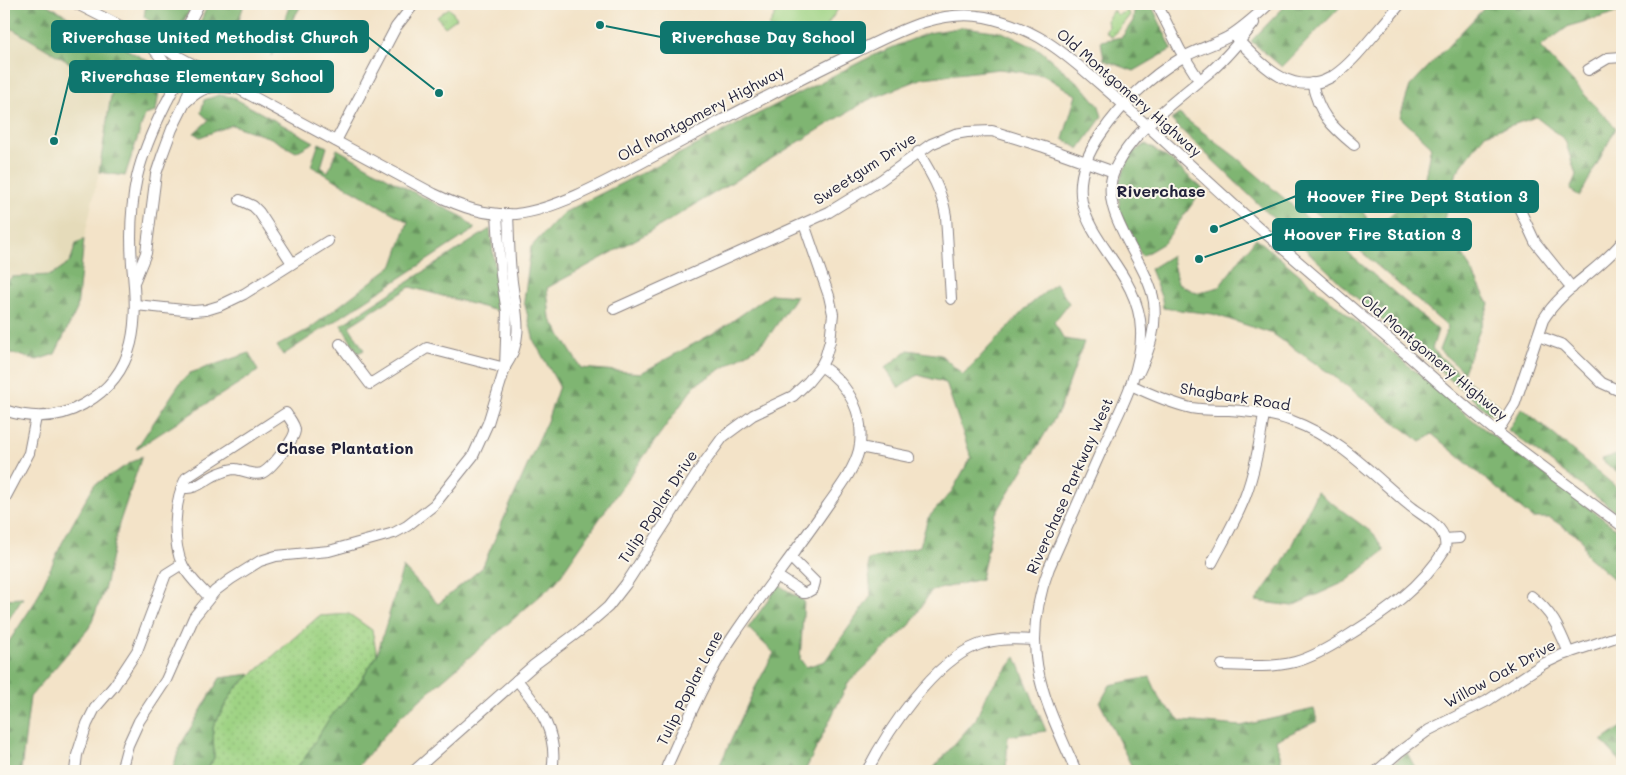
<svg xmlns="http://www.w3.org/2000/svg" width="1626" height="775" viewBox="0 0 1626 775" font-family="Mali,sans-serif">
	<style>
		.built { fill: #e5dbba }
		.grass { fill: url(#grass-dots); stroke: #607a60 }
		.forest { fill: url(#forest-firs); stroke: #506c56 }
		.park { fill: url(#park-tufts); stroke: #607a60 }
		.garden { fill: #9fd384; stroke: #607a60 }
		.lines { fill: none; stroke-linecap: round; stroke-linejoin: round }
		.minor-casing { stroke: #8a8282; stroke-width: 12 }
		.minor { stroke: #fff; stroke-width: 10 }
		.labels { text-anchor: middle; stroke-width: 4; stroke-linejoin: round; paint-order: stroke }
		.street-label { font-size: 15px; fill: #22223b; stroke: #fbf7ec }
		.neighbourhood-label { font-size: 16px; font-weight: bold; fill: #22223b; stroke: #fbf7ec }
		.leader { fill: none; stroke: #0f766e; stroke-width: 2 }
		.callout-dot { fill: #0f766e; stroke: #fbf7ec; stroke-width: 2 }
		.callout { fill: #0f766e; stroke: #0f766e; stroke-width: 2 }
		.callout-label { font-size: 16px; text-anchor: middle; font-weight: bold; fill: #fff }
	</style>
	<defs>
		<pattern id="grass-dots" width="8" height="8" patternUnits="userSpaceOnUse" patternTransform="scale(1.25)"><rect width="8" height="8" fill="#9fd384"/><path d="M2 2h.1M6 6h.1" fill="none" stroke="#89b573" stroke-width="1.8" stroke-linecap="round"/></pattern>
		<pattern id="forest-firs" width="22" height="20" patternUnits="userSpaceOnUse" patternTransform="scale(1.25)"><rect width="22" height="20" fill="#7fb572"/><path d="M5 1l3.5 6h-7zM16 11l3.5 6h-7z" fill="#68935f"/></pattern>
		<pattern id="park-tufts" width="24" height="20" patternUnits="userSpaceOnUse" patternTransform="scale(1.25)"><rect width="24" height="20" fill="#9fd384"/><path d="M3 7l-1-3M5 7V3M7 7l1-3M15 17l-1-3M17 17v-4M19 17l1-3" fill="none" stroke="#89b573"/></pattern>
	</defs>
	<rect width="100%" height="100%" fill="#fbf7ec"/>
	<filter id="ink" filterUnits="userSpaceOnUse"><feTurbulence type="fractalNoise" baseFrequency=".02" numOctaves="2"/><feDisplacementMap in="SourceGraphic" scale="10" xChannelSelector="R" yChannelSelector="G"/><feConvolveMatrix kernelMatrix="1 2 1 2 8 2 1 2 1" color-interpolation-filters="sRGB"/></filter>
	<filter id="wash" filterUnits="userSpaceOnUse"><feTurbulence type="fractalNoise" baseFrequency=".0096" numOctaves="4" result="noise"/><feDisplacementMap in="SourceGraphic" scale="20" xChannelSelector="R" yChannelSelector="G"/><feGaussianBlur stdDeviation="1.12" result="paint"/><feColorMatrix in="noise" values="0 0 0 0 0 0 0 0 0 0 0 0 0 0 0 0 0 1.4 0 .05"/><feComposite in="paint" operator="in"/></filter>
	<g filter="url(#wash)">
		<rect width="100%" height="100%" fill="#f3e3c8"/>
		<path class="built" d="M4,24L80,69L91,65L114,76L99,172L84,239L76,244L70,262L51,275L12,277L4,284Z"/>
		<path class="grass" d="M349,614L372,630L377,655L356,688L329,719L304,759L293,771H206L214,758L213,727L234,690L319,616Z"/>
		<g class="forest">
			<path d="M4,4H46L155,65L161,76L156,112L145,115L125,176L99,172L114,76L91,65L80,69L4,24Z"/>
			<path d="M146,4H193L175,38L144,17Z"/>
			<path d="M208,4H244L229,52L197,30Z"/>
			<path d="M290,4H302L272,56Z"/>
			<path d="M1135,4H1151L1172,49L1134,71L1104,60L1101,41L1122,37L1133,21Z"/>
			<path d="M1287,4H1343L1282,67L1251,41Z"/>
			<path d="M1488,4H1622V11L1569,26L1540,47L1616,128L1580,196L1570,190L1576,175L1565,140L1536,117L1485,134L1457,172L1444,219L1489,304L1464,372L1439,350L1448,327L1313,210L1357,203L1374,229L1423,187L1431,146L1400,117L1410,86Z"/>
			<path d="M964,27L1002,32L1040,50L1084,88L1099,106L1102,117L1079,149L1063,139L1076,95L1043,75L999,69L923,78L868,100L655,229L547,288L550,318L581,368L641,373L721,329L771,294L796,296L771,333L759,346L695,385L609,505L556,582L400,717L354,771H293L304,759L329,719L356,688L377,655L403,567L438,604L482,568L547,421L559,386L534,341L524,301L531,247L563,213L874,55L928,33Z"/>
			<path d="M219,95L232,97L314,142L296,152L271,138L232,125L200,137L194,133L209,120L201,113L204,100Z"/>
			<path d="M1179,114L1237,158L1438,330L1432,349L1463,377L1500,406L1491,415L1351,293L1171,120Z"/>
			<path d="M319,143L327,147L321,167L328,172L337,149L413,192L463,217L475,229L283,355L277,346L309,329L393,265L408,222L311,166Z"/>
			<path d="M1146,144L1169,159L1203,189L1164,243L1142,256L1120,214L1118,185L1131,154Z"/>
			<path d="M490,229L501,312L410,287L349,326L364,350L358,353L341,325Z"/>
			<path d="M1256,238L1479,425L1622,533V586L1586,555L1582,539L1550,518H1532L1432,434L1421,442L1335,377L1273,334L1213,314L1163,308L1162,299L1150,269L1171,256L1178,284L1197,293L1219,287Z"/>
			<path d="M84,239L77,309L55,354L37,360L4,351V284L12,277L51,275L70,262L76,244Z"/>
			<path d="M1056,283L1069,303L1054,322L1064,339L1084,342L1059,411L995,515L981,579L931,591L910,625L848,683L805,771H717L755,688L774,653L748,628L779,585L804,601L800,659L806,667L825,661L871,596L868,560L920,546L928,518L952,491L971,457L946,383L918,375L899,388L885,368L908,350L941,355L963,375L1025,309Z"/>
			<path d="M249,353L258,371L136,449L180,383L190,373Z"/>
			<path d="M1522,408L1622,492V516L1508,430Z"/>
			<path d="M1622,453V477L1601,459Z"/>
			<path d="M142,456L119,524L104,591L89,628L30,697L21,771H4V649L35,602L62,543L94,485Z"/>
			<path d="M1317,492L1374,534L1384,551L1347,581L1292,606L1256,601L1285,559Z"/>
			<path d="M23,598L4,626V599Z"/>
			<path d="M1016,657L1046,731L1008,736L1006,771H931L976,719L987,693Z"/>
			<path d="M251,674L234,690L213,727L214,758L206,771H172L180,746L220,678Z"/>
			<path d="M1150,677L1160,700L1181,721L1241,726L1314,709L1317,721L1276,740L1284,771H1134L1100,703L1110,685Z"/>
			<path d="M1622,727V763L1602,741Z"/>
			<path d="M1407,753L1417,771H1385Z"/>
		</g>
		<g class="park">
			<path d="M449,8L457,18L445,27L437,17Z"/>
			<path d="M1113,10L1118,15L1127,11L1130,15L1112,37L1105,31L1108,27L1107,20Z"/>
		</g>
		<path class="garden" d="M781,4H837L840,6L815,43L790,40L769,26Z"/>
	</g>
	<g filter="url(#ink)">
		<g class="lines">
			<defs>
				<g id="minor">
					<path d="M77,4L144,38L434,194C461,207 486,216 516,214C559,210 621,173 660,153C725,118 790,84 856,52C895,33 940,8 985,17C1043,29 1073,61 1116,98C1167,142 1214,188 1264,232C1311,273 1358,313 1405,353C1435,379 1465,407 1497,432C1538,464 1580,494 1622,526"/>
					<path d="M1157,4L1180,50L1199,80"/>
					<path d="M1235,37C1248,50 1264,68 1281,77C1320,97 1345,70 1368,42C1379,29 1390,17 1400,4"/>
					<path d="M150,45C162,58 170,69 175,86"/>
					<path d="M173,54L199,4"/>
					<path d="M1588,70L1608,58L1622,57"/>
					<path d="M1312,83C1319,114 1330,125 1354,145"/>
					<path d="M186,102C202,87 210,85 232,88"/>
					<path d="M336,141L396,27L414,4"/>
					<path d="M918,152C931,173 942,191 946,216L951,299"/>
					<path d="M240,200L253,206L259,212L292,263"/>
					<path d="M1520,210L1535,242L1572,288"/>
					<path d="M135,280L146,253L156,174L162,156L172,129L184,105L197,68"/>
					<path d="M136,305L193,311L206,310L219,306L244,294L328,241"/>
					<path d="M614,309L829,212L881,180L931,144L955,134L967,132L992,131L1044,147L1114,172"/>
					<path d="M1538,336L1563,345L1602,383L1622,392"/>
					<path d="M340,344L370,384L427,348L505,368"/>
					<path d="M505,367C527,335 514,308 511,273C509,253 509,234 508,214"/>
					<path d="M1139,372C1150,349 1157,327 1154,302C1148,261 1097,214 1114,171C1130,132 1179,98 1211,71C1227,57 1241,40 1254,23"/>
					<path d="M1131,385C1150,394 1170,403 1191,408C1203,410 1216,410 1229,410C1250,411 1273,414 1292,421C1339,438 1372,474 1409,505C1423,517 1449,527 1445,549C1422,587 1386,612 1349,635C1332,646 1314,657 1295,662C1271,668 1245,666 1222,665"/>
					<path d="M4,410C31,419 59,419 84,404C139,373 138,320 132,264C130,236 131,205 137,177C143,151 154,127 166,103C169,98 171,92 175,87C180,79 190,73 197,67"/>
					<path d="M1497,432L1515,403L1543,320C1563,287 1599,271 1622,242"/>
					<path d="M860,447L910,457"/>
					<path d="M182,487C195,492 207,477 220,473C225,471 231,469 235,469C244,470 253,476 262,473C271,469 295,439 295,430C295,425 289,418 286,413L186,478C174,500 172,541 182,564C188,577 200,587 209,597"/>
					<path d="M4,500L29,453L36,417"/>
					<path d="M1445,539L1459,538"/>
					<path d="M1212,563C1223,542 1236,520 1245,497C1255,471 1260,442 1264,414"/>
					<path d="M777,576L803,593H806L813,589L815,582L791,558"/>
					<path d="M1531,596C1553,613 1559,629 1569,653"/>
					<path d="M517,680C539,707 559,733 552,771"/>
					<path d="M667,766C687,722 706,675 734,635C764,591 797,550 827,506C839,489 854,470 859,450C866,416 849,384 821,366"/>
					<path d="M75,771L77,755L87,724L95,708L114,686L137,651L166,574L182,564"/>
					<path d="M121,771L128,745L139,721L166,680L194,617L215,591L231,579L260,561L276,556L329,551L394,533L407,526L434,505L473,456L488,423L505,368L507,312L501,275L497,214"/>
					<path d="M414,771L534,665L585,627L608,607L626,584L704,463L723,437L753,415L793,396L808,382L821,366L825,358L830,341L833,314L829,296L804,224"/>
					<path d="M867,771C888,730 933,662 978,645C997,638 1015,639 1035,640"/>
					<path d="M1076,771C1043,696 1018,651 1049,568C1066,529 1084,490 1101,451C1118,414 1143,371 1141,330C1138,252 1039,223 1101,134C1121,105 1149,77 1180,59C1195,50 1213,45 1228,37C1243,28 1256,16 1269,4"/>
					<path d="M1377,771L1399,752L1429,730L1487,701L1543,664L1562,655L1622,635"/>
				</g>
			</defs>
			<use href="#minor" class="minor-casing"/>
			<use href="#minor" class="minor"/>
		</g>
	</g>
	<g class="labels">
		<g class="street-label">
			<text transform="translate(1129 93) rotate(41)" y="5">Old Montgomery Highway</text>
			<text transform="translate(701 114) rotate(-28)" y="5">Old Montgomery Highway</text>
			<text transform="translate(865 169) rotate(-33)" y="5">Sweetgum Drive</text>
			<text transform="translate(1434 358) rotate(40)" y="5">Old Montgomery Highway</text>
			<text transform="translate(1235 397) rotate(9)" y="5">Shagbark Road</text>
			<text transform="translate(1070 486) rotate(-66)" y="5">Riverchase Parkway West</text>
			<text transform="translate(658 507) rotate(-57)" y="5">Tulip Poplar Drive</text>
			<text transform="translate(1500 674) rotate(-29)" y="5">Willow Oak Drive</text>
			<text transform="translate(690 688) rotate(-63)" y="5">Tulip Poplar Lane</text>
		</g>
		<g class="neighbourhood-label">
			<text x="1161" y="197">Riverchase</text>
			<text x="345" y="454">Chase Plantation</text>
		</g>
	</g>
	<path class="leader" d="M439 93L368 37M600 25L661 37M54 141L70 76M1214 229L1296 196M1199 259L1273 234"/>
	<g class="callout-dot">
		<circle cx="439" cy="93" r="5"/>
		<circle cx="600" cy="25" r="5"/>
		<circle cx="54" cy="141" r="5"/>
		<circle cx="1214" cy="229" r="5"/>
		<circle cx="1199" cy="259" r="5"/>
	</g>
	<g class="callout">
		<rect x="52" y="21" width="316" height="31" rx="5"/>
		<rect x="661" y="22" width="204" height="31" rx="5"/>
		<rect x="70" y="61" width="263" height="31" rx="5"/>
		<rect x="1296" y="181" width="242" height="31" rx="5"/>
		<rect x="1273" y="219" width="198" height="31" rx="5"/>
	</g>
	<g class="callout-label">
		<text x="210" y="43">Riverchase United Methodist Church</text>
		<text x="763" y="43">Riverchase Day School</text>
		<text x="202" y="82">Riverchase Elementary School</text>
		<text x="1417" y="202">Hoover Fire Dept Station 3</text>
		<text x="1372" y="240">Hoover Fire Station 3</text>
	</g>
	<rect width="1626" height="775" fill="none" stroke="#fbf7ec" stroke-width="20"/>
</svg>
